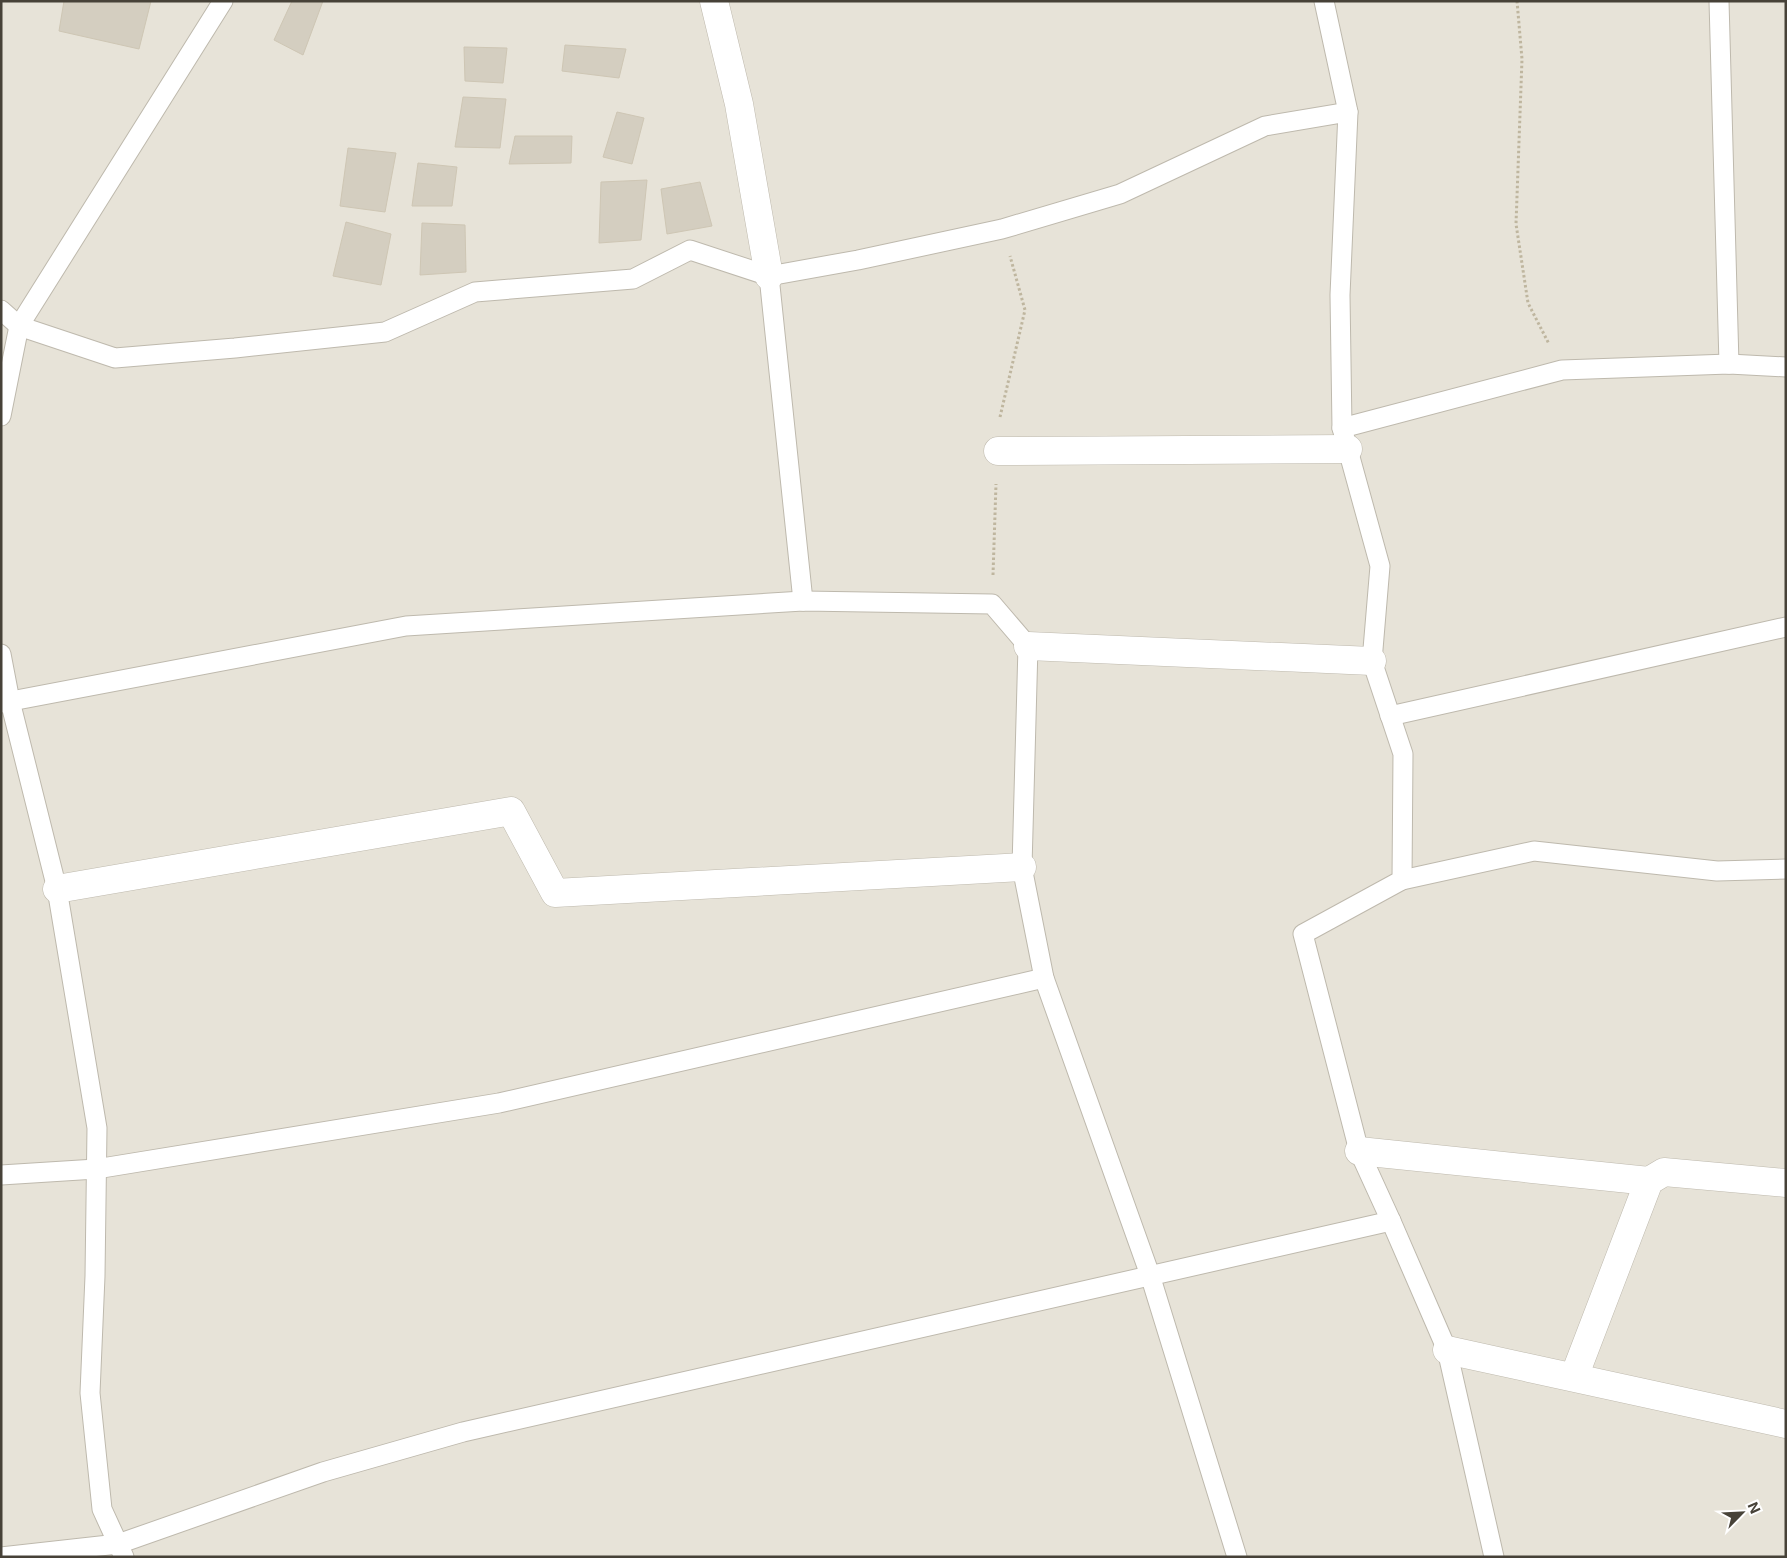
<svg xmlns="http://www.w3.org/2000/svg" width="1787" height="1558" viewBox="0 0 1787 1558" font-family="Inter,sans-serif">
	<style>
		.residential { fill: #e7e3d8 }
		.building { fill: #d4cec0; stroke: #cec6b4 }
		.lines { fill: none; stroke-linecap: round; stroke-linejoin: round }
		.lane-casing { stroke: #beb9ad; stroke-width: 21 }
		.street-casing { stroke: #beb9ad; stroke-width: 29 }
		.path { stroke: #bfb69f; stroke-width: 3; stroke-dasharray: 2.5 2.5; stroke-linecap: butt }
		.lane { stroke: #fff; stroke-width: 19 }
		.street { stroke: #fff; stroke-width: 28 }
	</style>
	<rect width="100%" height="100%" fill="#f3f1ea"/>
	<rect class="residential" x="1" y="1" width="1785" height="1556"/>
	<g class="building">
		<path d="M64,1H151L139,49L59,31Z"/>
		<path d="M292,1H323L303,55L274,40Z"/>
		<path d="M565,45L626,49L619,78L562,71Z"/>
		<path d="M464,47L507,48L503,83L465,81Z"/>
		<path d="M463,97L506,99L500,148L455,147Z"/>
		<path d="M617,112L644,118L632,164L603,157Z"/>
		<path d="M515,136H572L571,163L509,164Z"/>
		<path d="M348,148L396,153L385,212L340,206Z"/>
		<path d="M418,163L457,167L452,206H412Z"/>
		<path d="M647,180L641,240L599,243L601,182Z"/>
		<path d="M700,182L712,226L667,234L661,189Z"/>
		<path d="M346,222L391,234L381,285L333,276Z"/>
		<path d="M422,223L465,225L466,272L420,275Z"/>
	</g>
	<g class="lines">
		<defs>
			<g id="lane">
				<path d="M1324,1L1348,112L1340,295L1342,428L1380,566L1372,661L1403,754L1402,880L1303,934L1359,1151L1391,1221L1447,1350L1494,1557"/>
				<path d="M1719,1L1729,364"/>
				<path d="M1,310L19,326L115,358L235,348L385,332L475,292L633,279L690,250L769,276"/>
				<path d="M1,416L19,326L223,1"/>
				<path d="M1342,428L1562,370L1729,364L1786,367"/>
				<path d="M803,601L769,276L858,260L1002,229L1120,194L1265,126L1348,112"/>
				<path d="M1,654L10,701L57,889L97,1128L95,1276L90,1393L102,1509L124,1557"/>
				<path d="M1,703L406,626L803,601L992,604L1028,646L1022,867L1044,978L1150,1275L1237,1557"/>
				<path d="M1390,716L1786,627"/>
				<path d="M1402,880L1534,851L1717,871L1786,869"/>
				<path d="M1,1175L96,1169L499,1103L1044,978"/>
				<path d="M1,1557L118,1544L323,1472L463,1432L1391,1221"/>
			</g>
			<g id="street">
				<path d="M714,1L739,104L769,276"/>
				<path d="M998,451L1348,449"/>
				<path d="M1028,646L1372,661"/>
				<path d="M57,889L511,811L555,893L1022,867"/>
				<path d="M1359,1151L1649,1181"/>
				<path d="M1447,1350L1786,1424"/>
				<path d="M1574,1377L1649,1181L1664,1172L1786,1183"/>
			</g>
		</defs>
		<use href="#lane" class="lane-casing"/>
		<use href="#street" class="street-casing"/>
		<g class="path">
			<path d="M1517,1L1522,59L1516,224L1528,303L1549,344"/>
			<path d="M1000,417L1025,310L1010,256"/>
			<path d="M993,575L996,484"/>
		</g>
		<use href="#lane" class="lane"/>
		<use href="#street" class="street"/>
	</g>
	<rect width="1787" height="1558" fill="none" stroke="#474238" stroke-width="5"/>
	<g transform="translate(1742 1513) rotate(66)" stroke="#ffffff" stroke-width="4" paint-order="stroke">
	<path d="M0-4L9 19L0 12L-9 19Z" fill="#474238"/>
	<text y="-8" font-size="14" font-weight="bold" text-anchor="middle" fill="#474238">N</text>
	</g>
</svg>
